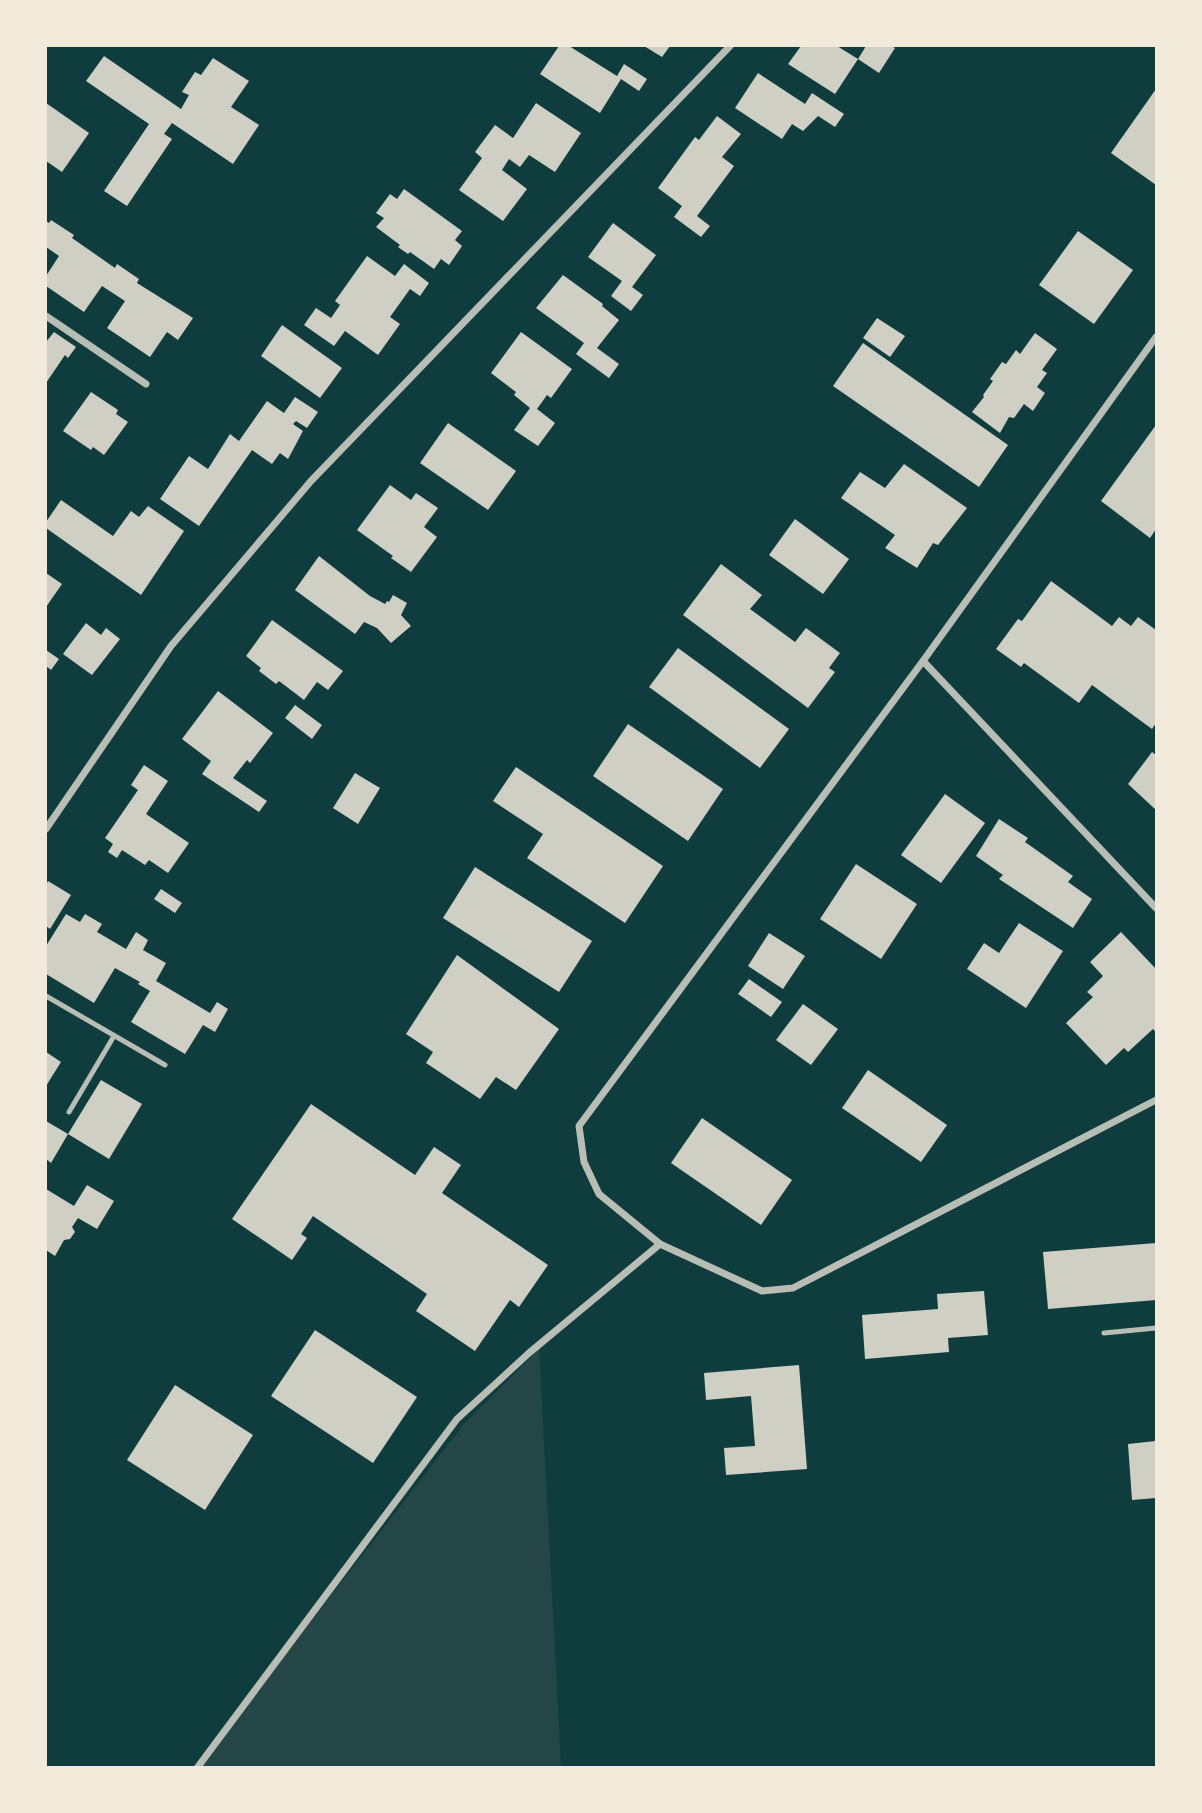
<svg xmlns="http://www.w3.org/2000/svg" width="1202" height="1813" viewBox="0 0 1202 1813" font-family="Arial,sans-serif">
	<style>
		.green { fill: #244646 }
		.building { fill: #cfcfc3 }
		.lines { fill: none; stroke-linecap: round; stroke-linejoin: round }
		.service { stroke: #b8beb3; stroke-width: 5 }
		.minor { stroke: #b8beb3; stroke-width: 7 }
	</style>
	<rect width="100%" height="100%" fill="#0f3d3e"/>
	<path class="green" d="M539,1349L561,1767L197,1768L464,1424Z"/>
	<g class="building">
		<path d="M559,46H569L617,76L624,64L647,79L639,91L621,79L600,113L540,74Z"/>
		<path d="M644,46H670L662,57Z"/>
		<path d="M801,46H837L858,59L835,94L788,64Z"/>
		<path d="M866,46H891L895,48L879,73L858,59Z"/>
		<path d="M104,56L181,109L189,95L182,92L195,72L201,75L213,58L249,81L231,107L259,125L233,164L172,123L164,134L172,139L127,206L104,191L149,124L86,81Z"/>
		<path d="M758,73L805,104L812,93L844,114L835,127L818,116L803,131L792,124L782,139L735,108Z"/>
		<path d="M1156,89V185L1111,153Z"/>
		<path d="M46,103L89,133L62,172L46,161Z"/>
		<path d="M536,103L581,133L555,172L529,155L520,167L509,159L502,170L527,189L503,221L459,190L482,158L475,152L495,125L513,138Z"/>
		<path d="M717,116L741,134L722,157L734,166L697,216L710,226L701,237L674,217L682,206L658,188L695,137L699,140Z"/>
		<path d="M404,189L462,231L455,240L462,246L449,265L441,259L434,269L410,252L408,254L398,247L400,245L376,227L384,218L376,213L390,194L397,199Z"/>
		<path d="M51,220L74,235L72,238L115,268L117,264L139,279L137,283L193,318L178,340L167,332L150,357L107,328L125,301L102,286L84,312L46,286V276L59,256L46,247V221L49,223Z"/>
		<path d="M613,223L656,255L632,287L643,295L631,311L611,296L622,281L588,257Z"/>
		<path d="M1078,231L1133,270L1094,324L1039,285Z"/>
		<path d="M367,256L395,276L404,264L429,283L420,296L410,289L390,317L400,324L378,355L345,331L334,346L304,325L316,308L331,318L340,305L335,301Z"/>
		<path d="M563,275L603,304L602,306L619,320L597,348L619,364L609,378L576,354L584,343L536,308Z"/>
		<path d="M877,318L905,336L890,357L863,338Z"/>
		<path d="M282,325L342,368L320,398L261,356Z"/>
		<path d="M54,332L76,347L68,358L65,355L46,383V342Z"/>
		<path d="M521,332L572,369L551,398L547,395L537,409L555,423L538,446L514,430L530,408L514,395L516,392L491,373Z"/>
		<path d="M1035,333L1057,349L1042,370L1047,373L1037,387L1045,393L1033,411L1024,404L1014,418L1009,417L1000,433L972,412L984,397L983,395L993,381L990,379L1002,362L1006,364L1016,350L1020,354Z"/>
		<path d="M863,343L1008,445L979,487L833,386Z"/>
		<path d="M91,392L118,410L116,414L128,422L104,455L93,447L91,450L63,431Z"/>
		<path d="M295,397L318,412L307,428L296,421L293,424L303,431L288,459L280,453L272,464L252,450L199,526L160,499L189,456L208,469L230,434L239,441L267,401L284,413Z"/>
		<path d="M448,423L516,471L488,510L420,463Z"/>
		<path d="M1156,425V529L1150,538L1101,501Z"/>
		<path d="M904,464L967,508L938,545L933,543L917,568L885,548L895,535L841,498L860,472L885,488Z"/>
		<path d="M390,485L411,500L416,493L438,508L424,527L437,537L411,572L391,558L393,556L357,530Z"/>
		<path d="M61,500L113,536L131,511L139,517L148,506L184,531L141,595L46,528V522Z"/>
		<path d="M795,519L849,559L823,594L769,555Z"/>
		<path d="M319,556L370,596L385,604L387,601L389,602L393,595L407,603L401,615L411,626L391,643L377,628L364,622L355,634L295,590Z"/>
		<path d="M721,564L762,595L750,609L795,642L806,628L840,653L829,668L835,672L808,708L683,615Z"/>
		<path d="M46,573L62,584L46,607Z"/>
		<path d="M1051,581L1112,626L1119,617L1131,626L1138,617L1156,630V723L1152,729L1092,685L1079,703L1024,663L1021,667L996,649L1018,619L1022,621Z"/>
		<path d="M272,620L343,671L328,690L317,682L304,700L279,681L276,684L259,671L261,668L246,656Z"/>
		<path d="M86,623L101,635L106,628L120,639L92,675L63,654Z"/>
		<path d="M678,648L789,729L760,768L649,687Z"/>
		<path d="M46,650L59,659L51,670L46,666Z"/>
		<path d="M218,691L273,733L250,763L247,760L233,778L267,801L259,812L202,774L211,761L182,739Z"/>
		<path d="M295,705L322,725L312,739L285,718Z"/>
		<path d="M628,724L723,789L688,841L593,776Z"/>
		<path d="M1152,752L1156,755V810L1128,784Z"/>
		<path d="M144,765L168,781L146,814L189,843L168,873L149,860L145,865L122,850L117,858L108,852L113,844L105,838L138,790L131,785Z"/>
		<path d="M516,767L663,866L625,923L527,858L543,834L493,801Z"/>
		<path d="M355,773L380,788L358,824L333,808Z"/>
		<path d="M945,794L985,823L941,883L901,855Z"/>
		<path d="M999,819L1028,838L1025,842L1073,876L1068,882L1092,899L1073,928L999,879L1003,875L976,856Z"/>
		<path d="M856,864L917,904L881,959L820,919Z"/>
		<path d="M475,867L592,941L559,992L443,918Z"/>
		<path d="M48,881L71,895L50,929L46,926V885Z"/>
		<path d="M161,889L182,903L175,913L154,899Z"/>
		<path d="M66,914L80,922L85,914L102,924L97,932L126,949L136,932L148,940L143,950L166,963L156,981L210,1013L217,1002L228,1009L215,1032L203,1025L185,1054L131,1022L150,991L138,984L140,982L115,968L94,1003L46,974V946Z"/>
		<path d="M1019,923L1063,951L1026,1008L967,969L984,943L999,953Z"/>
		<path d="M1121,932L1156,969V1032L1153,1029L1128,1052L1124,1048L1106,1065L1066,1023L1093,997L1087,992L1103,976L1090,962Z"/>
		<path d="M769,933L805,956L783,989L748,966Z"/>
		<path d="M457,955L559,1029L516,1090L496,1077L480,1099L426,1063L433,1052L406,1034Z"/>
		<path d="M749,979L782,1002L771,1017L738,994Z"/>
		<path d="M803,1004L838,1029L811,1065L776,1040Z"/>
		<path d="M46,1052L61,1062L46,1086Z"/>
		<path d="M868,1070L947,1125L921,1162L842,1108Z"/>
		<path d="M101,1080L142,1104L109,1159L68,1134Z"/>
		<path d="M311,1104L415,1175L434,1147L461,1165L442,1193L548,1265L519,1307L510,1300L475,1351L416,1311L427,1294L313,1216L301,1234L307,1238L292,1260L232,1219Z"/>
		<path d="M702,1118L792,1180L761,1225L671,1163Z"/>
		<path d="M46,1121L68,1134L51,1163L46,1159Z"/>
		<path d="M87,1185L114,1201L97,1229L78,1218L72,1227L75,1232L70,1239L64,1240L55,1256L46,1250V1189L74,1206Z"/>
		<path d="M1156,1243V1300L1048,1309L1043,1252Z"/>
		<path d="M984,1291L988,1335L948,1338L949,1352L865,1359L862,1315L938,1309L937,1294Z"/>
		<path d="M315,1330L417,1397L373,1463L271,1396Z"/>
		<path d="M799,1365L807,1469L726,1475L724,1448L755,1446L751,1396L706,1400L704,1373Z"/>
		<path d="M175,1385L253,1435L205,1510L127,1460Z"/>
		<path d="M1156,1441V1498L1132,1500L1128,1444Z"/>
	</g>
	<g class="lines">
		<g class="service">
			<path d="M46,996L165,1065"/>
			<path d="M69,1112L114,1036"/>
			<path d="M1104,1333L1156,1328"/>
		</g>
		<g class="minor">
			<path d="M46,316L146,384"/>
			<path d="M1156,337L923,661L579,1126L584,1162L599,1194L660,1244L762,1291L793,1288L1156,1100"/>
			<path d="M923,661L1156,908"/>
			<path d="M46,829L171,646L311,481L730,46"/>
			<path d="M197,1768L457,1419L529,1353L660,1244"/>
		</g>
	</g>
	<rect width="1202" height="1813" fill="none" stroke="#f1e9da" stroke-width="94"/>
</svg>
